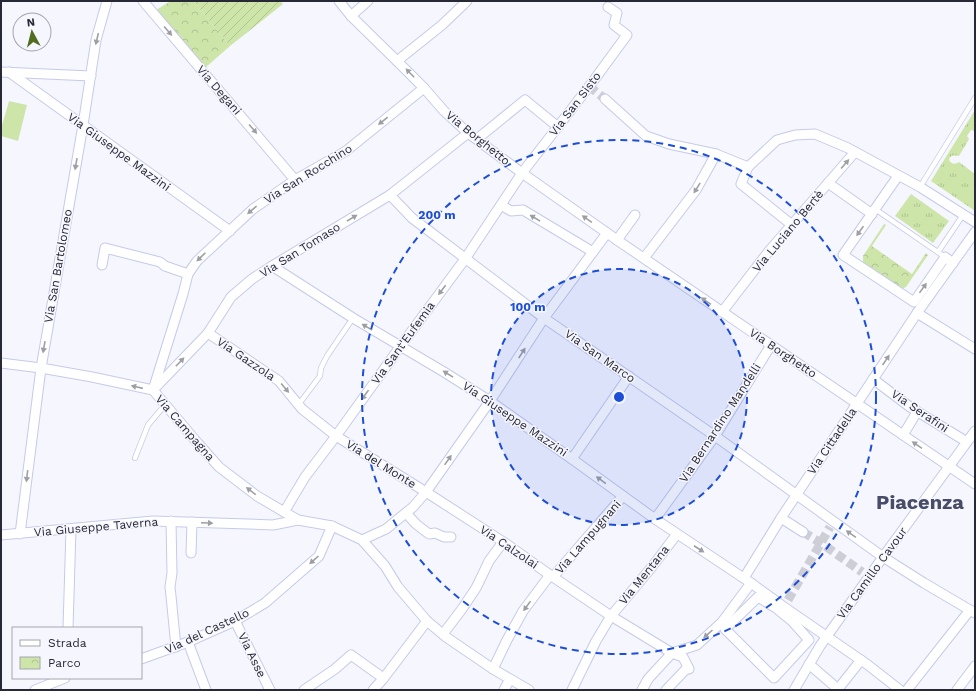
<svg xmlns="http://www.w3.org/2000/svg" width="976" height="691" viewBox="0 0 976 691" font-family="'Work Sans',sans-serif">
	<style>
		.grass { fill: url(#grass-tufts) }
		.park { fill: url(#park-crowns) }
		.garden { fill: url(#garden-furrows) }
		.pitch { fill: #cde5a9 }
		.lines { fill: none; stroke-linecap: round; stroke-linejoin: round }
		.street-tunnel { stroke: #cdced6; stroke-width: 9; stroke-dasharray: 9 4.5; stroke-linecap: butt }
		.lane-casing { stroke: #c5caea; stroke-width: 6 }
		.street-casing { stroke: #c5caea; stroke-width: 11 }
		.lane { stroke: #fff; stroke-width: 4.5 }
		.street { stroke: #fff; stroke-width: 9 }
		.oneway { fill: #9e9fa5 }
		.ring { fill: none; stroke: #1d4ed8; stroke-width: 2; stroke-dasharray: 7 5 }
		.labels { text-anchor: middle; stroke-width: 3; stroke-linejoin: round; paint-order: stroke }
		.street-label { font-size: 12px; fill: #282936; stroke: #f6f7fe }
		.town-label { font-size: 20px; font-weight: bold; fill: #494c67; stroke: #f6f7fe }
		.centre { fill: #1d4ed8; stroke: #f6f7fe; stroke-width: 2 }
		.ring-label { font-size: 12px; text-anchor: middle; font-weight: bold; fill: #1d4ed8; stroke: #f6f7fe; stroke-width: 3; stroke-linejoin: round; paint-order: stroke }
	</style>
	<defs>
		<pattern id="grass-tufts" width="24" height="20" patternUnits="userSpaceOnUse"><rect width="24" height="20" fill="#cde5a9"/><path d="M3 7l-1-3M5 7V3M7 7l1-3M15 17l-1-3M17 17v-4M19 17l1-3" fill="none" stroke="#b0c492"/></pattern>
		<pattern id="park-crowns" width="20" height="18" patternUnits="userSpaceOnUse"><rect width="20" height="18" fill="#cde5a9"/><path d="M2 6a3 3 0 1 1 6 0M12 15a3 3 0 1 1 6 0" fill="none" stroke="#b0c492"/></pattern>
		<pattern id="garden-furrows" width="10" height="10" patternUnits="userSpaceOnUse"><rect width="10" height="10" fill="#cde5a9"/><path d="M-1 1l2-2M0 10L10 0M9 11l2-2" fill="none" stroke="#b0c492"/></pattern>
	</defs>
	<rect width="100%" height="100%" fill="#f6f7fe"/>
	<g class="grass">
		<path d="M975,110V128L974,131L971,130L967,136L969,139L959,156C954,155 950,155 949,160C952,165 955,164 959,162L975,174V211L931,181Z"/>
		<path d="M911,194L949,221L933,243L895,216Z"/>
	</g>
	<g class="park">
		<path d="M168,1H197L195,3L230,46L205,68L156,10L169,2Z"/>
		<path d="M884,224L886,225L872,246L912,274L926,253L928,255L906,287L902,289L863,263V256Z"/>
	</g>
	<path class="garden" d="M197,1H280L283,4L230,46L195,3Z"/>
	<path class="pitch" d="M9,101L27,105L18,141L1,136V129Z"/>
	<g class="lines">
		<g class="street-tunnel">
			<path d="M589,86L605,99"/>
			<path d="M803,532L821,543L862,572"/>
			<path d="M788,600L830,527"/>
		</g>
		<defs>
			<g id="lane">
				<path d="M920,187L975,98"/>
				<path d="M875,209L945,257"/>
				<path d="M938,252L963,215"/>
				<path d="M299,404L320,376L321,368L327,356L353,318"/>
				<path d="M135,458L148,425L165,405"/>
			</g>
			<g id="street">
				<path d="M143,1L295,180"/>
				<path d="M339,1L351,16L397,61L424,88L444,111L468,133L522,173L617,240L975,484"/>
				<path d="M351,16L368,1"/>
				<path d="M397,61L442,25L467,1"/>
				<path d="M1,72L91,76"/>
				<path d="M9,72L230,231"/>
				<path d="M605,99L646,136L669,144L716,154L748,167"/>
				<path d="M477,139L525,100L558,127"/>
				<path d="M898,176L843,255L914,302L945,257L953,263"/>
				<path d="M828,183L872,214"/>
				<path d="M390,195L412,218L544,318L715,436L883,557L924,583L975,613"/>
				<path d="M501,205L511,211L523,210L593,252"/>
				<path d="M792,225L741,184L748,167L777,140L795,135L815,134L848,148L920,187L975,222"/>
				<path d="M617,240L635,215"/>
				<path d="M644,258L696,190L716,154"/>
				<path d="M102,265L105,248L160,262L165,266L188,274"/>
				<path d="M272,266L353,318L444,372L490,401L572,459L655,519L751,583L784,607L868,665L900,690"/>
				<path d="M722,312L769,251L855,152"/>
				<path d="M917,313L975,349"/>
				<path d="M208,333L279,381L302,409L336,436L426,492L505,543L550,575L611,616L672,653L683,657L689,669"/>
				<path d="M1,363L41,368L92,377L153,390L195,440L219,467L257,496L298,520L332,526L362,540L385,566L398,587L427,621L446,637L493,669L529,690"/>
				<path d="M873,379L910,407L967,442"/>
				<path d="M155,388L208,333L231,297L252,279L272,266L390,195L468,133"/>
				<path d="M153,390L183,294L188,274L197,261L253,209L295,180L346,151L424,88"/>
				<path d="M903,435L917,412"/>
				<path d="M572,459L629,376"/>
				<path d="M284,512L305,477L336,436L400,347L465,259L522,173L594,80L627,35L614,25L617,13L608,7"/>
				<path d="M406,513L416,524L429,534L435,533L444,537H451"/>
				<path d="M781,518L803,532"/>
				<path d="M655,519L715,436L771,345"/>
				<path d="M171,521L172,573L170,587L171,596L176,647"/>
				<path d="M20,534L41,368L83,125L96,40L107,1"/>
				<path d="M1,535L153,521L248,524L273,525L298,520"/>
				<path d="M362,540L386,529L413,507L426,492L490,401L544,318L607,233"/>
				<path d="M191,553L192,522"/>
				<path d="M553,577L623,496"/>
				<path d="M744,578L781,518L917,313L975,232"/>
				<path d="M758,597L776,608L792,621L809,640L774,678L725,629Z"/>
				<path d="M235,621L270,690"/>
				<path d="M68,628L71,529"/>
				<path d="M443,634L462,609L476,588L479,582L489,561L503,542"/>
				<path d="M188,642L206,690"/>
				<path d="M141,659L188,642L235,621L265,603L319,556L332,526"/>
				<path d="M809,664L839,690"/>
				<path d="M493,669L507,640L523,611L550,575"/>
				<path d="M838,689L861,660"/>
				<path d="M35,690L65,678"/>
				<path d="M304,690L335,669L351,655L379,675"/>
				<path d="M373,690L383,679L427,621"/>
				<path d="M504,690L510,679"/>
				<path d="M572,690L596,641L611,616L651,568L677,534"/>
				<path d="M642,690L648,679L672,653L697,645L722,622L751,583"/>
				<path d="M666,690L688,667"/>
				<path d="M794,690L820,646L883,557L975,431"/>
				<path d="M907,690L970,610"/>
				<path d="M957,690L975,666"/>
			</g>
		</defs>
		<use href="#lane" class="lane-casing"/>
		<use href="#street" class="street-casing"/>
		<use href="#lane" class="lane"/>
		<use href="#street" class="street"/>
	</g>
	<defs><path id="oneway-solid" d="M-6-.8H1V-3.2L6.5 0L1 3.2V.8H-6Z"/></defs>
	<g class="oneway">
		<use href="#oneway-solid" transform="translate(168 31) rotate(49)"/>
		<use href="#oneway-solid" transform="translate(97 39) rotate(103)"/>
		<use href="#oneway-solid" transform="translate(410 73) rotate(-134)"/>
		<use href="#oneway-solid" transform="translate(383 121) rotate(141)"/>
		<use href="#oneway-solid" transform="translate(253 129) rotate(49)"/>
		<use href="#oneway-solid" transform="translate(76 164) rotate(100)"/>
		<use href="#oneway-solid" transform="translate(845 164) rotate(-49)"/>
		<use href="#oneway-solid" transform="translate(697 188) rotate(122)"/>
		<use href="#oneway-solid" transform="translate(252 210) rotate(140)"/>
		<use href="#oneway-solid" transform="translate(352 218) rotate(-31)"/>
		<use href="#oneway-solid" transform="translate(535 218) rotate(-149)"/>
		<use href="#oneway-solid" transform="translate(587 219) rotate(-145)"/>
		<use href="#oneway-solid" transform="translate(860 231) rotate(125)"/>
		<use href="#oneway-solid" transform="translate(201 257) rotate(136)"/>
		<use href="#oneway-solid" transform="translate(923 288) rotate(-54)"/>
		<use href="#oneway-solid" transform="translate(442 290) rotate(127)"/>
		<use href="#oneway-solid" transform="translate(706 301) rotate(-146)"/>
		<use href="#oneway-solid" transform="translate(367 327) rotate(-149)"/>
		<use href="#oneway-solid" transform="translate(44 347) rotate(100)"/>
		<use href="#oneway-solid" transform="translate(522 353) rotate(-57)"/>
		<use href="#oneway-solid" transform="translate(886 360) rotate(-56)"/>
		<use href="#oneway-solid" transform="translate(180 362) rotate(-46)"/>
		<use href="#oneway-solid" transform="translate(448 374) rotate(-148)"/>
		<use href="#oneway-solid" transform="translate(137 387) rotate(-167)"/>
		<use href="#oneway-solid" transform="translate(285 388) rotate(50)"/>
		<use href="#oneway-solid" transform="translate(365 395) rotate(126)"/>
		<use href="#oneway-solid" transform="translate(917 445) rotate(-146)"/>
		<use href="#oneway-solid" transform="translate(448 460) rotate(-55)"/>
		<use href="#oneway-solid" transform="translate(27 476) rotate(97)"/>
		<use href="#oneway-solid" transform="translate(601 480) rotate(-144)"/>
		<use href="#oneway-solid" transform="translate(251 491) rotate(-142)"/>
		<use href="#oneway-solid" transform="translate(207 523) rotate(3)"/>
		<use href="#oneway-solid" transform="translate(851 534) rotate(-145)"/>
		<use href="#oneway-solid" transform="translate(699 549) rotate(33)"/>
		<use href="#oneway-solid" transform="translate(314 560) rotate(138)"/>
		<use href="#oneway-solid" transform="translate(527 606) rotate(126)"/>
		<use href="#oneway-solid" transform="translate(708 634) rotate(138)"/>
	</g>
	<circle cx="619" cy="397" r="128" fill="#1d4ed8" fill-opacity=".12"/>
	<g class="ring">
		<circle cx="619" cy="397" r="128"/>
		<circle cx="619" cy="397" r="257"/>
	</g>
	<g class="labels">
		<g class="street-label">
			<text transform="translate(219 90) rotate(49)" y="4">Via Degani</text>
			<text transform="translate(575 104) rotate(-53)" y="4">Via San Sisto</text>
			<text transform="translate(478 138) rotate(39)" y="4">Via Borghetto</text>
			<text transform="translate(119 152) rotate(36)" y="4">Via Giuseppe Mazzini</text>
			<text transform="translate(308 174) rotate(-32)" y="4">Via San Rocchino</text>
			<text transform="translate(788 231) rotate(-50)" y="4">Via Luciano Bertè</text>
			<text transform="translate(300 250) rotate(-32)" y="4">Via San Tomaso</text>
			<text transform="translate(58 266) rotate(-80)" y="4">Via San Bartolomeo</text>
			<text transform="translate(403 343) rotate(-54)" y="4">Via Sant'Eufemia</text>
			<text transform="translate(783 353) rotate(34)" y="4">Via Borghetto</text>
			<text transform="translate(600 356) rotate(35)" y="4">Via San Marco</text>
			<text transform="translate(246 359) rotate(34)" y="4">Via Gazzola</text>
			<text transform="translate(920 411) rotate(34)" y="4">Via Serafini</text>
			<text transform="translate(515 419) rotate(34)" y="4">Via Giuseppe Mazzini</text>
			<text transform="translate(720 423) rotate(-57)" y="4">Via Bernardino Mandelli</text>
			<text transform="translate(185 428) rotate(49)" y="4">Via Campagna</text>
			<text transform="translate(832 441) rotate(-56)" y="4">Via Cittadella</text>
			<text transform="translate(381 464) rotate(32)" y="4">Via del Monte</text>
			<text transform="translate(96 527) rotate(-5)" y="4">Via Giuseppe Taverna</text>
			<text transform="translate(588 537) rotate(-49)" y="4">Via Lampugnani</text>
			<text transform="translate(509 547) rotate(34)" y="4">Via Calzolai</text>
			<text transform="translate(872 573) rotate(-54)" y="4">Via Camillo Cavour</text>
			<text transform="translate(644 575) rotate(-51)" y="4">Via Mentana</text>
			<text transform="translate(207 631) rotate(-25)" y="4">Via del Castello</text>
			<text transform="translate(252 655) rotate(64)" y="4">Via Asse</text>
		</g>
		<g class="town-label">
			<text x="920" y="509">Piacenza</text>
		</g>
	</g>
	<circle cx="619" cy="397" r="6" class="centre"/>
	<g class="ring-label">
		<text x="437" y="219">200 m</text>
		<text x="528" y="311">100 m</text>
	</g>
	<rect width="976" height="691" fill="none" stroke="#282936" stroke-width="4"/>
	<rect x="12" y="627" width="130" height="52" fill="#f6f7fe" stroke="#a4a5ae"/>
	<rect x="20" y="640" width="20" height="6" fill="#ffffff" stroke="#a4a5ae"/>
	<text x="48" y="647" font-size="12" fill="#282936">Strada</text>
	<rect x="20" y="657" width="20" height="12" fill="url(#park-crowns)" stroke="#a4a5ae"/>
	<text x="48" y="667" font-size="12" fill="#282936">Parco</text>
	<g transform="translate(32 32) rotate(353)"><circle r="19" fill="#f6f7fe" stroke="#a4a5ae"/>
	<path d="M0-3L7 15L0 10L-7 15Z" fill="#536d20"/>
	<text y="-6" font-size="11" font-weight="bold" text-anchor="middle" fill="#282936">N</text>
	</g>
</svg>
